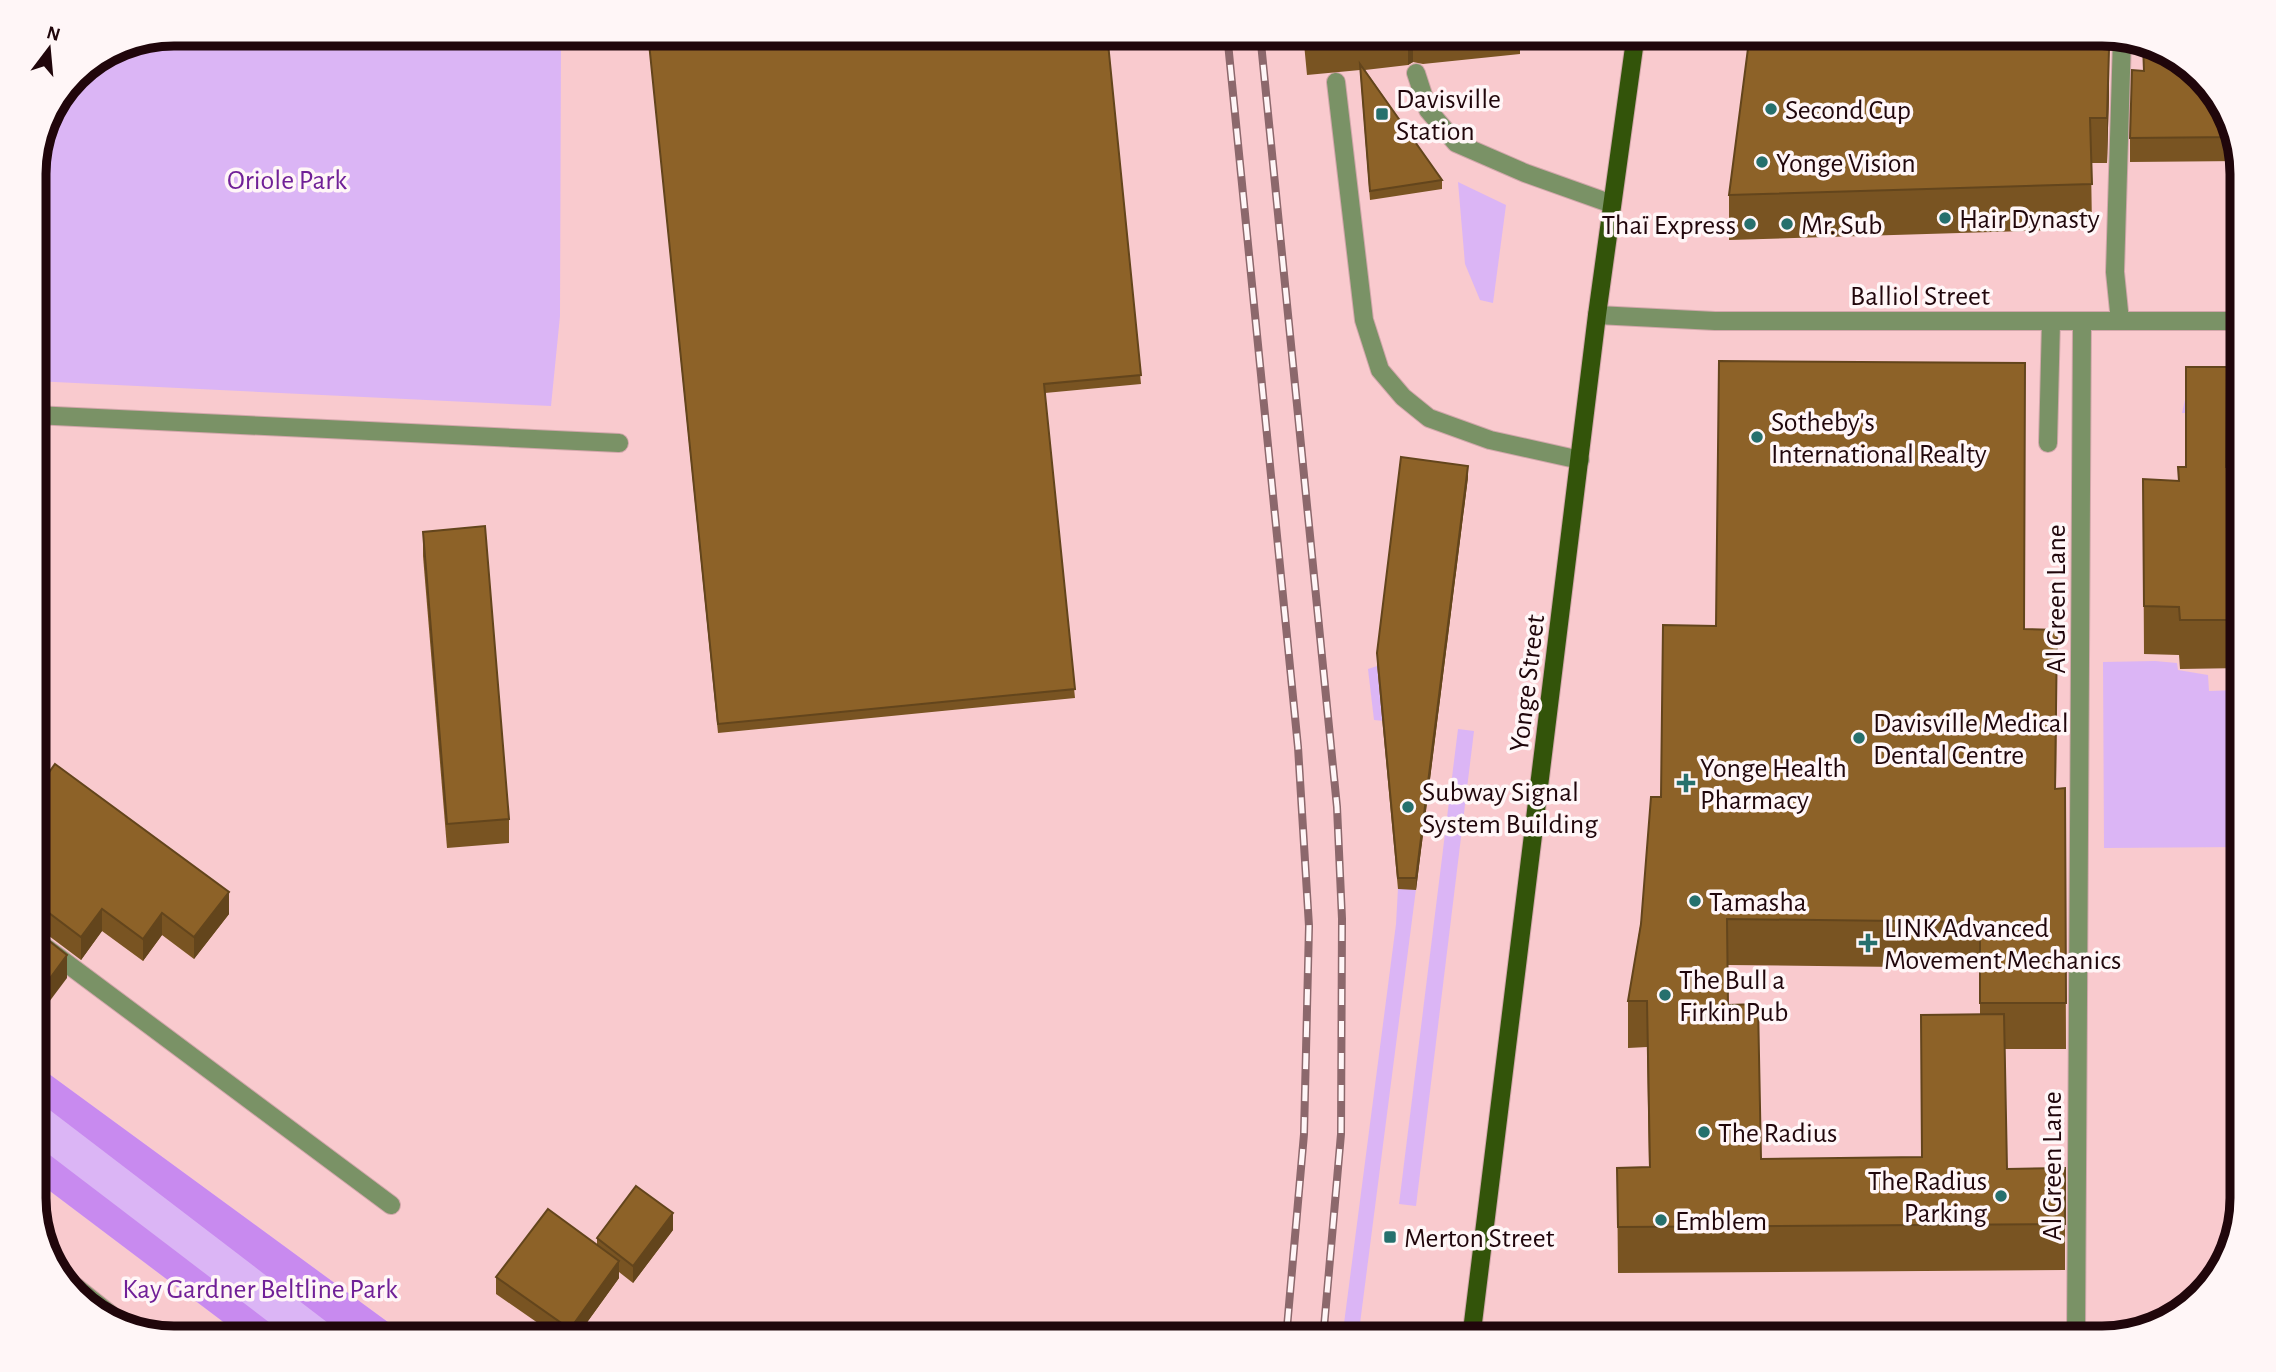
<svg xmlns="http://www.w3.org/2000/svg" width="2276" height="1372" viewBox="0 0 2276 1372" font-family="'Alegreya Sans',sans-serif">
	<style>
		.green { fill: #dbb5f5 }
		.forest { fill: #c88aef }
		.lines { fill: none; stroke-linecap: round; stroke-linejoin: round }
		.lane-casing { stroke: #d2a7ab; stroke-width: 20 }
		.street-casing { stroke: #d2a7ab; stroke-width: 20 }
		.primary-casing { stroke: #d2a7ab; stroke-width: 20 }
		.lane { stroke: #7a9266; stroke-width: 18 }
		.street { stroke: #7a9266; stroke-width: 18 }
		.primary { stroke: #33540a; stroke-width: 18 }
		.rail-casing { stroke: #8c686c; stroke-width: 8 }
		.rail { stroke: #fff6f7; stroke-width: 5; stroke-dasharray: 16; stroke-linecap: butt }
		.wall { fill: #795422; fill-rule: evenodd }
		.shaded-wall { fill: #63451c }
		.building { fill: #8d6228; stroke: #63451c; stroke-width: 2 }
		.poi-dot { fill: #26706d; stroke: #fff6f7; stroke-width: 2.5 }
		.labels { text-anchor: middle; stroke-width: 7; stroke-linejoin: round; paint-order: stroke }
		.poi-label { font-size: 28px; fill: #20060b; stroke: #fff6f7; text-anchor: start }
		.park-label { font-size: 28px; fill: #702097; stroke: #fff6f7 }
		.street-label { font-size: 28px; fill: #20060b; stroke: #fff6f7 }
		.rim { fill: none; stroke: #20060b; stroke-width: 9 }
	</style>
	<rect width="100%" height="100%" fill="#f9cace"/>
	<g class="green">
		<path d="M174,33H540L541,42H561L560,316L551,406L34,381V165L44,120L75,74L120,44Z"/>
		<path d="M1458,182L1506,205L1493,303L1480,300L1465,264Z"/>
		<path d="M2187,391H2243V425L2230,426L2229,413H2182Z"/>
		<path d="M2155,661L2177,663L2178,670L2208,675L2209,691L2238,690L2243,683V847L2104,848L2103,662Z"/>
		<path d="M1377,666L1412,670L1436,726L1374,720L1368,669Z"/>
		<path d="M1458,729L1474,731L1416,1206L1399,1204Z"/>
		<path d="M1398,888L1416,889L1358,1339H1342L1396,924Z"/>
		<path d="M34,1063L49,1074L411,1339H246L34,1179Z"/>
	</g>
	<g class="forest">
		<path d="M34,1063L49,1074L411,1339H349L34,1098Z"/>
		<path d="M34,1143L291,1339H246L34,1179Z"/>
	</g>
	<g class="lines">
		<defs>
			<g id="lane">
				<path d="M1416,73L1428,110L1456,143L1525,173L1612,204"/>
				<path d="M1336,82L1364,320L1380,370L1403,397L1429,418L1490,440L1580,460"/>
				<path d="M2120,321L2115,272L2122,39"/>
				<path d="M34,415L619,443"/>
				<path d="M2048,443L2051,321"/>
				<path d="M34,939L391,1205"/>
				<path d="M52,1268L125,1326"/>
				<path d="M2076,1339L2082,321"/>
			</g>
			<path id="street" d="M1597,315L1715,321H2243"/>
			<path id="primary" d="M1471,1339L1597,315L1636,33"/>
		</defs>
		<use href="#lane" class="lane-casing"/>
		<use href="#street" class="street-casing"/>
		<use href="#primary" class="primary-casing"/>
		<use href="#lane" class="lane"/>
		<use href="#street" class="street"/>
		<use href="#primary" class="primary"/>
		<defs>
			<g id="rail">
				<path d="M1227,33L1298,747L1309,926L1304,1134L1286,1339"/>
				<path d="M1260,33L1337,807L1342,919L1341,1134L1323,1339"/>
			</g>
		</defs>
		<use href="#rail" class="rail-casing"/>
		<use href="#rail" class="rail"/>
	</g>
	<g class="wall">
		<path d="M648,33H1107L1141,384L1045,393L1075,698L718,733Z"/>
		<path d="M1303,33H1520V54L1423,64L1413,62L1408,65L1365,70L1442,180V189L1370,200L1360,70L1307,75Z"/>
		<path d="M2035,46L2109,93L2107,163H2091L2092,229L1729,240V195Z"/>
		<path d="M2224,103L2241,161L2130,162V138Z"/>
		<path d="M2227,467H2243V668L2180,669L2179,655L2144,654L2143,479L2178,481Z"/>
		<path d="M1468,477L1416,890L1398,889L1377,664V653Z"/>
		<path d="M423,532L509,819V843L447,848L423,556Z"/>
		<path d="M2024,629L2057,676L2056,789L2065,788L2066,1049H2005L2007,1169L2065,1168V1270L1618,1273L1617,1168L1649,1167L1647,1047L1628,1048V1001L1661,797ZM1728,965L1980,968V1014L1921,1157L1761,1159L1728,1005Z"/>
		<path d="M34,766L229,914L194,959L162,935L143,961L102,931L81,960L41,930L34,929Z"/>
		<path d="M673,1230L633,1283L619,1272V1278L575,1339H561L496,1294V1277L597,1245V1238Z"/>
	</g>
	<g class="shaded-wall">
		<path d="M1408,33H1413V62L1408,65Z"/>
		<path d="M2109,49V93L2107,163V118Z"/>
		<path d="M1468,466V477L1416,890V878Z"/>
		<path d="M229,892V914L194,959V937Z"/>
		<path d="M102,909V931L81,960V937Z"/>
		<path d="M162,913V935L143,961V939Z"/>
		<path d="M67,955V978L34,1022V1000Z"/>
		<path d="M673,1213V1230L633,1283V1266Z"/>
		<path d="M619,1261V1278L575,1339H570V1329Z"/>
	</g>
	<g class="building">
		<path d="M648,33H1107L1141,375L1044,384L1075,689L718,724Z"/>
		<path d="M1307,33H1377L1307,40Z"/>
		<path d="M1750,33H2035V46L2109,49L2107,118H2090L2092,184L1729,195Z"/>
		<path d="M2143,44L2173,52L2224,103L2234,137L2130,138L2132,70L2144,71Z"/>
		<path d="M1360,64L1442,180L1370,191Z"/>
		<path d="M1719,361L2025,363L2024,629L2057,630L2055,789L2065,788L2066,1003H1980V922L1727,919L1728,1005L1758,1004L1761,1159L1922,1157L1921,1015L2004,1014L2007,1169L2065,1168V1224L1618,1227L1617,1168L1650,1167L1647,1001H1628L1641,924L1651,797H1661L1663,625L1716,626Z"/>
		<path d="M2186,367H2227L2226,467H2243V620H2180L2179,607L2144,606L2143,479L2179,481L2178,467H2186Z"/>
		<path d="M1401,457L1468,466L1416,878H1398L1377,653Z"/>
		<path d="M485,526L509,819L447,824L423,532Z"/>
		<path d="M55,764L229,892L194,937L162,913L143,939L102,909L81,937L41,907L34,906V766L47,775Z"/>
		<path d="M34,929L67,955L34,1000Z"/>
		<path d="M636,1186L673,1213L633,1266L597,1238Z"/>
		<path d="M548,1209L619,1261L570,1329L496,1277Z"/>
	</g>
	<g class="poi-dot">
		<circle cx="1771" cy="109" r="7"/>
		<rect x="1375" y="107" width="14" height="14" rx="3.5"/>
		<circle cx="1762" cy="162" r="7"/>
		<circle cx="1945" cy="218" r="7"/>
		<circle cx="1750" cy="224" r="7"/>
		<circle cx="1787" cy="224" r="7"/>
		<circle cx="1757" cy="437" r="7"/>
		<circle cx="1859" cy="738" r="7"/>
		<path d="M1682.5 772.5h7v7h7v7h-7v7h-7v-7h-7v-7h7z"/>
		<circle cx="1408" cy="807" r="7"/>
		<circle cx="1695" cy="901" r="7"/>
		<path d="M1864.5 932.5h7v7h7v7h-7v7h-7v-7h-7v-7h7z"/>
		<circle cx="1665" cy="995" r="7"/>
		<circle cx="1704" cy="1132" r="7"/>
		<circle cx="2001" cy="1196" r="7"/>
		<circle cx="1661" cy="1220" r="7"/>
		<rect x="1383" y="1230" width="14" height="14" rx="3.5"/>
	</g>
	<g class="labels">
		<g class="poi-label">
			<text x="1396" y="108">Davisville<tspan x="1396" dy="32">Station</tspan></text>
			<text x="1785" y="119">Second Cup</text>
			<text x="1776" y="172">Yonge Vision</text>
			<text x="1959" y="228">Hair Dynasty</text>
			<text x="1736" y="234" text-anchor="end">Thaï Express</text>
			<text x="1801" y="234">Mr. Sub</text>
			<text x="1771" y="431">Sotheby's<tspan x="1771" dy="32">International Realty</tspan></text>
			<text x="1873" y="732">Davisville Medical<tspan x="1873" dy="32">Dental Centre</tspan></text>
			<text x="1700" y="777">Yonge Health<tspan x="1700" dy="32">Pharmacy</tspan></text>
			<text x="1422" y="801">Subway Signal<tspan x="1422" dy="32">System Building</tspan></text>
			<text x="1709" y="911">Tamasha</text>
			<text x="1884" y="937">LINK Advanced<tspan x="1884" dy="32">Movement Mechanics</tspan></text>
			<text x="1679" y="989">The Bull a<tspan x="1679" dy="32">Firkin Pub</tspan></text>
			<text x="1718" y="1142">The Radius</text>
			<text x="1987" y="1190" text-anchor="end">The Radius<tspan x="1987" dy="32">Parking</tspan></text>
			<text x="1675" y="1230">Emblem</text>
			<text x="1404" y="1247">Merton Street</text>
		</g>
		<g class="park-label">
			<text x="287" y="189">Oriole Park</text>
			<text x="260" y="1298">Kay Gardner Beltline Park</text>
		</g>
		<g class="street-label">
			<text x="1920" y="305">Balliol Street</text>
			<text transform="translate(2055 599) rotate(-90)" y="10">Al Green Lane</text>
			<text transform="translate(1526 683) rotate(-83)" y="10">Yonge Street</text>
			<text transform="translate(2051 1166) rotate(-90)" y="10">Al Green Lane</text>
		</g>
	</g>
	<path d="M0 0H2276V1372H0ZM174 46H2102A128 128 0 0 1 2230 174V1198A128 128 0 0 1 2102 1326H174A128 128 0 0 1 46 1198V174A128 128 0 0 1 174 46Z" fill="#fff6f7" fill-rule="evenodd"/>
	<path class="rim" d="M174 46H2102A128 128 0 0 1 2230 174V1198A128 128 0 0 1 2102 1326H174A128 128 0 0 1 46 1198V174A128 128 0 0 1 174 46Z"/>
	<g transform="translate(49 49) rotate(16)" stroke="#fff6f7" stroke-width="5" paint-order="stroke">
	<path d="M0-5L12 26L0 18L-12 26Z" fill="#20060b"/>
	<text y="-10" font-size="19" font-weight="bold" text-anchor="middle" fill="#20060b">N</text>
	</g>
</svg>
